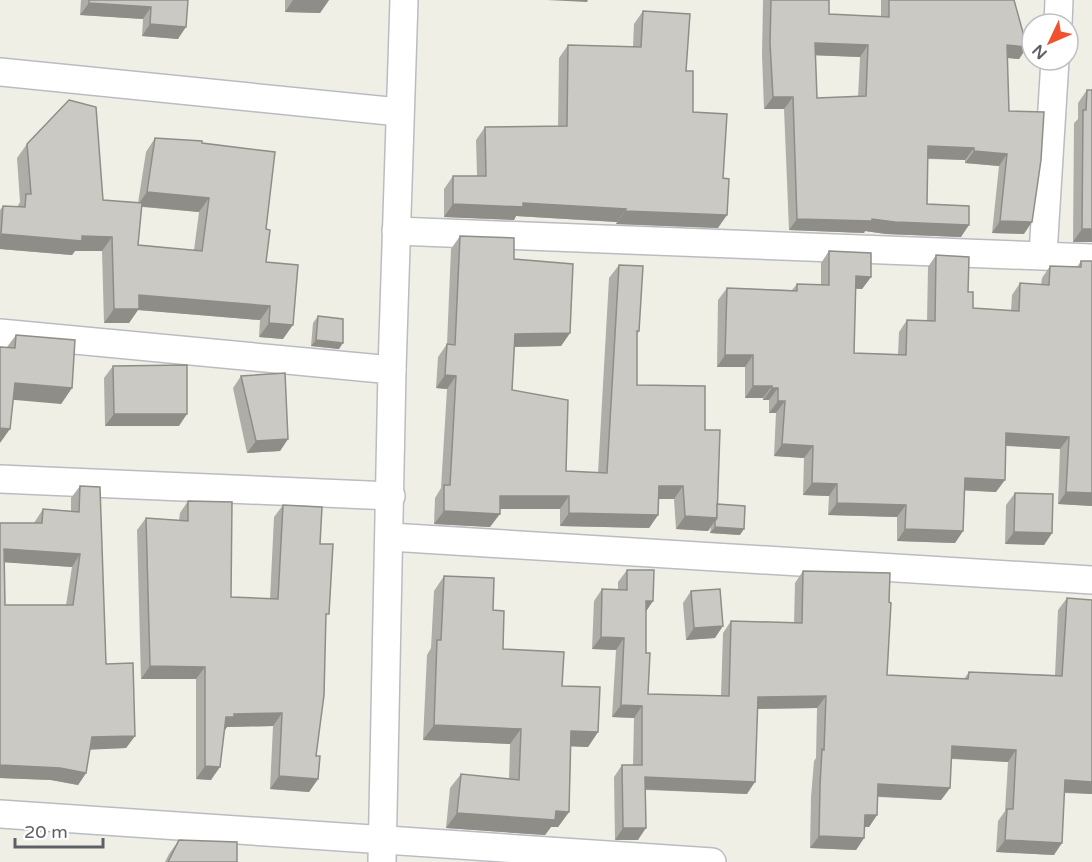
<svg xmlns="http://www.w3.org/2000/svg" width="1092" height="862" viewBox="0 0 1092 862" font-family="'Varela Round',sans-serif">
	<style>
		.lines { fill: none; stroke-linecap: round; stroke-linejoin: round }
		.street-casing { stroke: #babcc2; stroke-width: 30 }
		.street { stroke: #fff; stroke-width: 27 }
		.wall { fill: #afada8; fill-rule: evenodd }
		.shaded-wall { fill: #8e8d88 }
		.building { fill: #cbc9c3; stroke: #8e8d88; stroke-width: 1.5; fill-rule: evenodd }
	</style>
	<rect width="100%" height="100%" fill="#f0efe6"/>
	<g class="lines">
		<defs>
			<g id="street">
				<path d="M1058,24L1059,0"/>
				<path d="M0,72L399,112"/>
				<path d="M396,231L1092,258"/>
				<path d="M1043,254L1055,60"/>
				<path d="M0,333L392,370"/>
				<path d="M0,479L391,496"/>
				<path d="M390,537L1092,580"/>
				<path d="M0,814L712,862"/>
				<path d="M382,862L392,370L404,0"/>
			</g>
		</defs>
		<use href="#street" class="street-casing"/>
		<use href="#street" class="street"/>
	</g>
	<g class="wall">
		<path d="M81,0H188L178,39L142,36L143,19L80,15Z"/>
		<path d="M285,0H329L320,13L285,12Z"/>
		<path d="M763,0H829V14L881,16V0H1014L1027,47L1019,59L1007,58L1009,111L1024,234L992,233L999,166L965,163V160L928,159L927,204L961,237L886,234L865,231L864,233L789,230L784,109H764L762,55ZM815,55L860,57L858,97L817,98Z"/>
		<path d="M643,11L686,71L693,112L718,228L616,224L617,222L516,216L514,220L444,217V189L453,176H477L476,140L485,127L558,126L559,58L568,45L633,47L634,24Z"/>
		<path d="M1087,90H1092V242H1073L1074,123L1078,119V103Z"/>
		<path d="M155,138L202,143L266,229V262L283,339L259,337L260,320L138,310L129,323H104L102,251H75L72,255L0,249V210L3,206L17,207L20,202L17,158L27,144L103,200L138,203L146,152ZM142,207L199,212L194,250L138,245Z"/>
		<path d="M460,236L514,259L570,333L561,346L514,347L512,390L566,471L598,473L609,278L619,265L639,331L637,334V385L705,430L717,504L740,535L710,533L711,527L708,531L676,529L674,499H659L658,515L649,528L560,526V509H500L490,527L434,524L435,498L441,488L447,389L436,388L438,357L447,344L451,249Z"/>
		<path d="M829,251L871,277L862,289H856L854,353L898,354L899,332L907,320L927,321L928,267L936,255L968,292L973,308L1011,311L1012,295L1020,283L1041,285L1042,278L1050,266L1077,267L1081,261L1092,506L1058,504L1060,449L1006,446L996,492L964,490L963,531L955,543L897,541V517L828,515L829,496L803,495L804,458L774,456L776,413H769V400H763V398H745V367H717L718,300L727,288L792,290L797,284H821V263Z"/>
		<path d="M318,316L339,349L311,346L313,323Z"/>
		<path d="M16,335L72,388L61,404L7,347Z"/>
		<path d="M113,366L179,426H105L104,378Z"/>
		<path d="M241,376L288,439L280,451L247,453L233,388Z"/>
		<path d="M80,486L106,664L135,736L126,748L90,749L86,773L78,785L51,780L0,778V523H34L43,509L71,511V498ZM5,562L72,567L66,605H5Z"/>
		<path d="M1015,493L1052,533L1044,545L1005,544L1006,505Z"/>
		<path d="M188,501L231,597L270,599L274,517L283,505L320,544L325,620L316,756L318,779L309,792L270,789L273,726L227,727L225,730L211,780L196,779V679H141L137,530L146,518L179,520L180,513Z"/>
		<path d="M627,570L653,601L646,610V653L648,694L721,696L723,633L731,621L794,623L795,583L803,571L887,675L964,679L969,672L1055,675L1058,610L1067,598L1092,794L1064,793L1054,855L996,852L998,821L1005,811L1008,762L951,759L950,788L941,800L878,797L877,815L869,827H864V838L856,850L810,848L811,797L814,761L816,758L817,708L758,709L747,794L646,790L638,840H615L614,777L622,765H633L634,718L612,717L616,650L592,649L594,601L602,589L618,590V582Z"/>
		<path d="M444,576L493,610L503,649L562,686L598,732L588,747L571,746L569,812L558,827H551L545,835L446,828L450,788L461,774L509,779L510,744L423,740L427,655L431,648L434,591Z"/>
		<path d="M691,591L715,638L686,640L683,603Z"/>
		<path d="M179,840L237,862H165L169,854Z"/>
	</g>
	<g class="shaded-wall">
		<path d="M293,0H329L320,13L285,12Z"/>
		<path d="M547,0H588L587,2Z"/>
		<path d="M89,3L151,7L143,19L80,15Z"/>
		<path d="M150,24L186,27L178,39L142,36Z"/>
		<path d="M815,43L868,45L860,57L806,55Z"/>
		<path d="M1007,45L1027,47L1019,59L999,57Z"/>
		<path d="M773,97H793L784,109H764Z"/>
		<path d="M928,146L974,148L965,160L920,158Z"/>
		<path d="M974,151L1007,154L999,166L965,163Z"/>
		<path d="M147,192L209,198L199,212L137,206Z"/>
		<path d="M523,203L626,209L617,222L516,216L514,220L444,217L453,204Z"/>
		<path d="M625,211L727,215L718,228L616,224Z"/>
		<path d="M797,219H872L969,225L961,237L886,234L865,231L864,233L789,230Z"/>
		<path d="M1000,221L1032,222L1024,234L992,233Z"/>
		<path d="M1082,229H1092V242H1073Z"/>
		<path d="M1,234L82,236L112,237L102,251H75L72,255L0,249V236Z"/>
		<path d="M856,276L871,277L862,289L848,288Z"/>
		<path d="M139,295L270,306L260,320L138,310L129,323H104L114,309Z"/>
		<path d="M269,323L293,325L283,339L259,337Z"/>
		<path d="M570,333L561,346L506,347L515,334Z"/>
		<path d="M316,340L343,343L339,349L311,346Z"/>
		<path d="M725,355H753L745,367H717Z"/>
		<path d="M445,375L456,376L447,389L436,388Z"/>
		<path d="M15,383L72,388L61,404L4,399Z"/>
		<path d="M753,386H772L763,398H745Z"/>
		<path d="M772,388H778L769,400H763Z"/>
		<path d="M778,401H785L776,413H769Z"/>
		<path d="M114,414H187L179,426H105Z"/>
		<path d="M0,428L10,429L0,443Z"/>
		<path d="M1006,433L1069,437L1060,449L998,445Z"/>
		<path d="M288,439L280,451L247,453L256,441Z"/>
		<path d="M782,444L813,446L804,458L774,456Z"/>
		<path d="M965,478L1005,480L996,492L956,490Z"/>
		<path d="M812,483L837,484L829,496L803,495Z"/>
		<path d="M659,486H683L674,499H650Z"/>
		<path d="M1066,492L1092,493V506L1058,504Z"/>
		<path d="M500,496H569L560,509H491Z"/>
		<path d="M837,503L906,505L897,517L828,515Z"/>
		<path d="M444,511L500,514L490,527L434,524Z"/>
		<path d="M569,513L658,515L649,528L560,526Z"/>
		<path d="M685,516L717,518L708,531L676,529Z"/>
		<path d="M715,527L744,529L740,535L710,533Z"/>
		<path d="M905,529L963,531L955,543L897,541Z"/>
		<path d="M1014,532L1052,533L1044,545L1005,544Z"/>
		<path d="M4,549L80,554L72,567L0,562Z"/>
		<path d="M646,601H653L645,613Z"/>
		<path d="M723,626L715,638L686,640L694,628Z"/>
		<path d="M601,637L624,638L616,650L592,649Z"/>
		<path d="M150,666L205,667L196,679H141Z"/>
		<path d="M826,696L817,708L750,709L758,697Z"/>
		<path d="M621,705L642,706L634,718L612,717Z"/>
		<path d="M282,713L273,726L227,727L225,730L218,729L226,717L234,714Z"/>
		<path d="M434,725L521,729L510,744L423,740Z"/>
		<path d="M571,731L598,732L588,747L561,746Z"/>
		<path d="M135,736L126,748L84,750L92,737Z"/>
		<path d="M952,746L1016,750L1008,762L944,758Z"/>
		<path d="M0,765L60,768L86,773L78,785L51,780L0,778Z"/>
		<path d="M205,766L220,767L211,780L196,779Z"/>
		<path d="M279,776L318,779L309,792L270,789Z"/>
		<path d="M645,777L755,782L747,794L637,789Z"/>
		<path d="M1065,780L1092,782V794L1057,792Z"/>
		<path d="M878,784L950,788L941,800L869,796Z"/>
		<path d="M556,811L569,812L558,827H551L545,835L446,828L457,813Z"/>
		<path d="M865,815H877L869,827H856Z"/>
		<path d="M623,828H646L638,840H615Z"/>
		<path d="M819,836L864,838L856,850L810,848Z"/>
		<path d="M1005,840L1062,843L1054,855L996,852Z"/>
	</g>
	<g class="building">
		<path d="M89,0H188L186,27L150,24L151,7L89,3Z"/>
		<path d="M771,0H829V14L889,17V0H1014L1027,47L1007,45L1009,111L1044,112L1041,160L1032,222L1000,221L1007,154L974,151V148L928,146L927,204L969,206V225L895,222L872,219V221L797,219L793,97H773L770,43ZM815,43L868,45L866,96L817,98Z"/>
		<path d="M643,11L690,14L686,71H693V112L727,114L723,178L729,179L727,215L625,211L626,209L523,203V207L453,204V176H486L485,127L567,126L568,45L641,47Z"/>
		<path d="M1087,90H1092V229H1082L1083,110H1086Z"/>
		<path d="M69,100L96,107L103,200L142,203L138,245L202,251L209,198L147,192L155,138L202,141V143L275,152L266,229L270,230L266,262L298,265L293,325L269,323L270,306L139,295V309H114L112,237L82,236V241L1,234L3,206L25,207L26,194H31L27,144Z"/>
		<path d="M460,236L514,238V259L573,264L570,333L515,334L512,390L568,400L566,471L607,473L619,265L643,266L639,331H637V385L705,386V430H720L717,518L685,516L683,486H659L658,515L569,513V496H500V514L444,511V485H450L456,376L445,375L447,344L455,345Z"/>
		<path d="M829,251L871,253V277L856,276L854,353L906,355L907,320L935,321L936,255L969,257L968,292H973V308L1019,311L1020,283L1049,285L1050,266L1081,267V261H1092V493L1066,492L1069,437L1006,433L1005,480L965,478L963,531L905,529L906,505L837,503V484L812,483L813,446L782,444L785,401H778V388H772V386H753V355H725L727,288L797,291V284L829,285Z"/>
		<path d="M318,316L343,319V343L316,340Z"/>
		<path d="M16,335L75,340L72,388L15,383L10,429L0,428V347L15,348Z"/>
		<path d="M187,365V414H114L113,366Z"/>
		<path d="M285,373L288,439L256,441L241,376Z"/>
		<path d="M80,486L100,487L106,664L133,663L135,736L92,737L86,773L60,768L0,765V523H42L43,509L79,512ZM4,549L80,554L73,605H5Z"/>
		<path d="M1015,493L1053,494L1052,533L1014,532Z"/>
		<path d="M188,501L232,502L231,597L278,599L283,505L322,507L320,544H333L329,614H326L324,695L316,756H320L318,779L279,776L282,713L234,714V717H226L220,767L205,766V667L150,666L146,518L188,521Z"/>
		<path d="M717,504L745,506L744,529L715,527V521L717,518Z"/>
		<path d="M627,570H654L653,601H646V653H650L648,694L729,696L731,621L802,623L803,571L890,573L889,602L891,603L887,675L968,679L969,672L1062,676L1067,598L1092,600V782L1065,780L1062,843L1005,840L1007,809H1013L1016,750L952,746L950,788L878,784L877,815H865L864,838L819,836L820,785L822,749L824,750L826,696L758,697L755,782L645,777L646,828H623L622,765H642V706L621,705L624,638L601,637L602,589L627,590Z"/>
		<path d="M444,576L494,578L493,610L504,611L503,649L564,652L562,686L600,687L598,732L571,731L569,812L556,811L555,820L457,813L461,774L519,780L521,729L434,725L437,640H441Z"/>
		<path d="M720,589L723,626L694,628L691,591Z"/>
		<path d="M179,840L237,842V862H168Z"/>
	</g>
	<g transform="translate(1050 42) rotate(226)"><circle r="28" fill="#ffffff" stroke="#bebfc2" stroke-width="1.5"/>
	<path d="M0-4.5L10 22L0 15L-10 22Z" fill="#ef522d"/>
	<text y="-9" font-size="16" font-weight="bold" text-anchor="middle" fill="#5d6066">N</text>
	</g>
	<path d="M15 838v9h88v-9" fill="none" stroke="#5d6066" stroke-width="3"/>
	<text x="24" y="838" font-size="18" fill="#5d6066" stroke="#ffffff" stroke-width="4.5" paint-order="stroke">20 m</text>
</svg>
